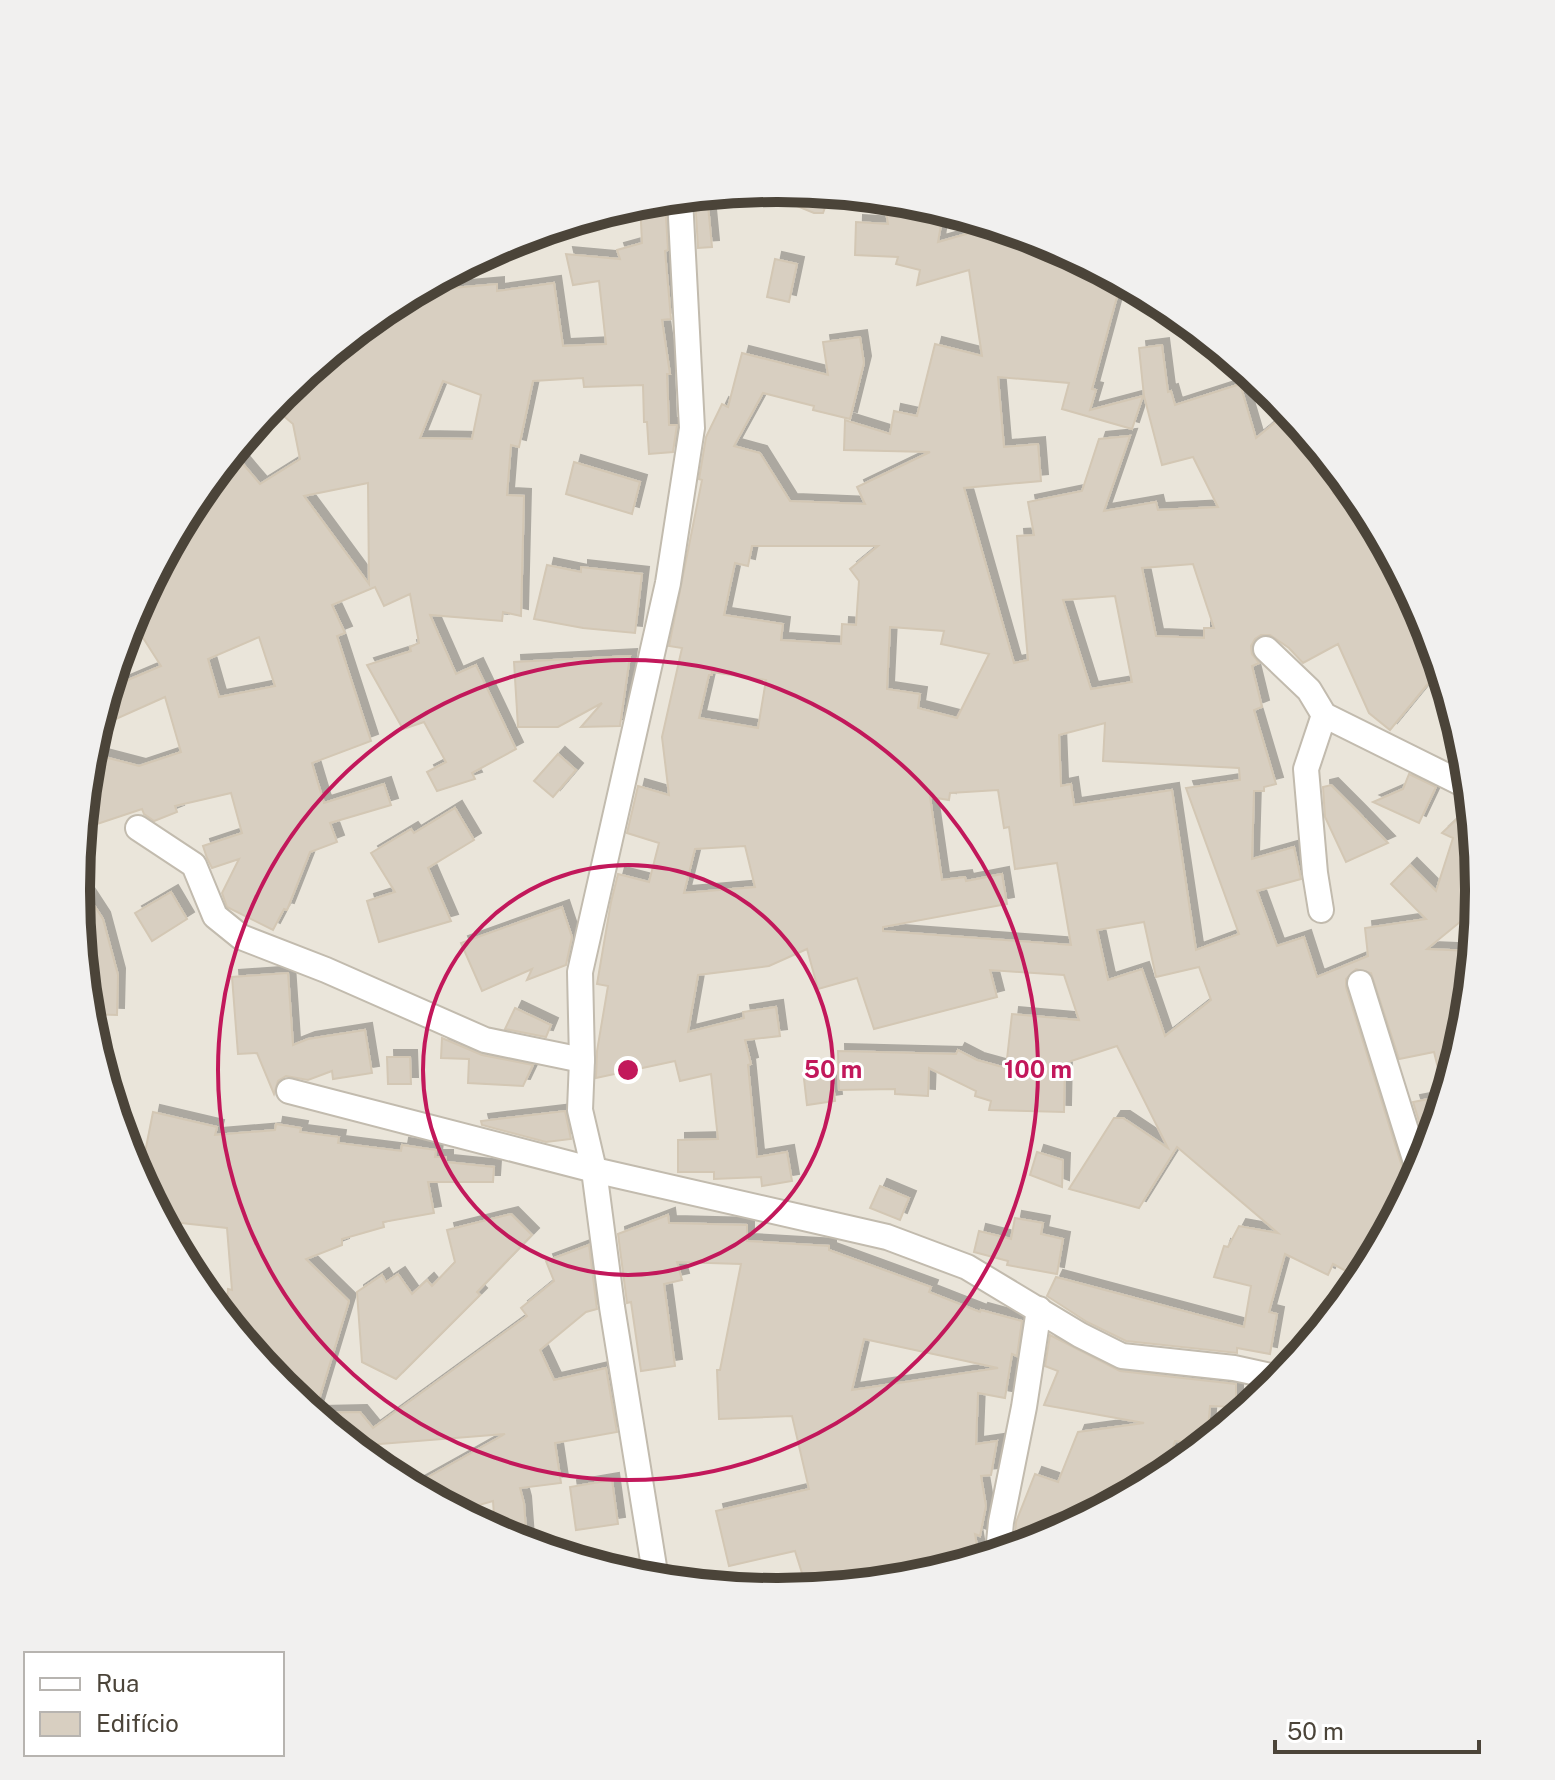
<svg xmlns="http://www.w3.org/2000/svg" width="1555" height="1780" viewBox="0 0 1555 1780" font-family="'Public Sans',sans-serif">
	<style>
		.residential { fill: #eae5da }
		.building { fill: #d8cfc1; stroke: #d3c7b4; stroke-width: 2; fill-rule: evenodd; filter: url(#shadow) }
		.lines { fill: none; stroke-linecap: round; stroke-linejoin: round }
		.street-casing { stroke: #c2bbae; stroke-width: 28 }
		.street { stroke: #fff; stroke-width: 24 }
		.ring { fill: none; stroke: #c2185b; stroke-width: 4 }
		.rim { fill: none; stroke: #4b4439; stroke-width: 10 }
		.centre { fill: #c2185b; stroke: #fff; stroke-width: 4 }
		.ring-label { font-size: 24px; text-anchor: middle; font-weight: bold; fill: #c2185b; stroke: #fff; stroke-width: 6; stroke-linejoin: round; paint-order: stroke }
	</style>
	<defs>
		<filter id="shadow"><feDropShadow dx="7" dy="-7" stdDeviation="0" flood-color="#0004"/></filter>
	</defs>
	<rect width="100%" height="100%" fill="#f6f3ec"/>
	<circle class="residential" cx="778" cy="890" r="699"/>
	<g class="building">
		<path d="M778,188L816,192L830,194L823,213H814L765,193L766,190Z"/>
		<path d="M707,195L712,247L698,248L695,197Z"/>
		<path d="M884,199L927,206L929,216L942,219L938,242L994,226L1045,242V261L1084,262L1091,266V282L1116,279L1121,282L1092,389L1096,390L1090,410L1143,396L1132,429L1062,409L1069,383L998,377L1004,447L1038,444L1041,481L964,488L1014,663L1028,660L1017,536L1034,535L1028,502L1082,491L1099,439L1130,436L1104,511L1156,502L1158,510L1218,507L1193,457L1162,465L1144,396L1139,348L1162,345L1168,392L1171,391L1175,405L1240,384L1256,438L1288,412L1336,470L1329,478L1338,482L1333,493L1362,512L1366,510L1389,553L1397,575L1400,574L1426,622L1440,669L1390,730L1369,713L1338,644L1303,663L1289,648L1270,635H1261L1255,639L1251,646L1252,654L1259,663L1252,666L1262,707L1254,710L1276,784L1264,787V791H1254L1252,859L1294,847L1301,879L1257,891L1277,946L1304,937L1317,977L1368,956L1365,928L1426,919L1391,884L1410,865L1436,891L1453,838L1442,833L1459,817L1464,801L1470,802L1479,890L1477,908L1427,949L1473,951L1465,1027L1445,1096L1434,1052L1399,1059L1371,973L1356,969L1346,979V987L1405,1176L1412,1185L1361,1279L1333,1264L1328,1275L1285,1254L1269,1312L1277,1314L1270,1354L1237,1348V1353L1126,1341L1087,1322L1047,1296L1056,1277L1244,1327L1251,1286L1214,1277L1224,1246L1228,1247L1239,1226L1278,1233L1177,1147L1139,1208L1069,1189L1114,1118H1123L1168,1148L1117,1046L1065,1063L1064,1112L989,1110L991,1101L975,1096L976,1091L929,1068L928,1096L895,1094V1089L839,1090L838,1051L956,1054L958,1050L977,1060L1006,1068L1012,1014L1079,1020L1064,975L990,970L997,997L874,1029L857,978L818,989L807,949L769,966L698,975L688,1032L744,1018L743,1012L776,1007L780,1036L745,1040L751,1064L748,1065L757,1157L787,1152L792,1181L762,1186L761,1177L714,1179V1172H678V1140L718,1139L711,1074L680,1081L675,1061L596,1078L597,1051L608,986L597,984L611,902L618,874L649,882L659,843L627,833L638,786L669,795L662,737L682,648L669,646L702,480L699,479L706,437L722,404L728,407L742,353L828,375L823,342L860,337L864,363L850,419L813,410L814,406L763,393L734,446L760,453L790,501L865,504L857,487L930,452L844,450L845,420L890,434L894,411L917,416L935,344L982,356L969,270L917,285L920,270L896,264L898,257L855,255L856,222L888,224ZM752,546H878L850,569L859,581L856,625L842,624L841,644L781,640L783,624L724,615L735,563L748,566ZM1193,564L1214,628H1204V638L1156,636L1142,568ZM1115,596L1132,682L1091,689L1063,600ZM890,627L944,631L941,644L989,654L957,718L918,708L920,694L887,689ZM712,672L766,680L758,728L699,718L709,675H712ZM1105,723L1103,761L1239,768L1240,780L1186,788L1239,934L1196,950L1172,790L1074,805L1071,784L1061,786L1059,735ZM998,790L1004,828L1009,827L1015,869L1057,863L1071,945L883,931V927L1007,904L1002,874L966,881L965,877L942,880L930,797L949,800L950,793ZM745,846L755,887L684,893L695,849ZM1144,922L1156,977L1199,967L1211,1000L1165,1036L1142,969L1108,980L1097,930Z"/>
		<path d="M665,200L668,250L665,251L671,319L662,320L670,374H667L669,425H677L673,452L649,454L647,422H644L643,385L584,387L583,378L533,381L519,447L511,445L507,495L524,496L521,616L503,612L502,621L430,615L456,674L476,665L516,749L472,773L475,779L437,791L427,772L446,762L424,722L403,729L367,665L411,651L410,647L419,643L410,594L384,606L375,587L332,605L345,633L337,636L371,741L312,763L324,803L384,784L391,805L330,823L337,842L310,852L287,910L284,909L273,930L227,907L222,893L239,859L212,868L207,858L203,846L242,833L231,793L175,806L177,812L154,821L144,814L142,809L82,829L87,783L93,754L139,766L181,752L165,697L98,727L109,688L161,666L131,619L194,500L211,480L238,458L260,484L300,459L293,424L272,406L282,394L388,306L418,291L497,284V291L554,283L563,346L606,344L599,281L573,285L566,254L620,259L617,250L642,243L640,202ZM443,381L481,395L472,439L420,438ZM368,483L369,584L304,496ZM259,637L275,686L219,697L208,659Z"/>
		<path d="M775,259L797,264L789,302L767,297Z"/>
		<path d="M574,462L640,482L632,514L566,494Z"/>
		<path d="M547,565L581,572V567L642,574L635,633L583,628L534,619Z"/>
		<path d="M630,656L620,726L581,727L602,703L558,727H518L514,662Z"/>
		<path d="M558,754L576,770L553,797L534,781Z"/>
		<path d="M1409,774L1436,787L1419,823L1373,802L1403,789Z"/>
		<path d="M1331,785L1356,810L1388,843L1346,862L1325,817L1323,787Z"/>
		<path d="M455,808L474,840L428,868L451,921L379,942L367,901L395,892L371,853L411,829L414,833Z"/>
		<path d="M77,879L103,919L118,975L117,1015L88,1014Z"/>
		<path d="M171,892L187,919L152,941L135,913Z"/>
		<path d="M562,907L572,937L566,965L527,980L532,969L482,991L461,943Z"/>
		<path d="M288,973L293,1045L308,1039L365,1030L372,1073L333,1079L332,1071L308,1080L286,1076L278,1081L274,1094L257,1053L238,1054L232,977Z"/>
		<path d="M515,1008L551,1025L546,1037L505,1029Z"/>
		<path d="M442,1038L482,1055L533,1065L523,1086L468,1083L469,1059L441,1058Z"/>
		<path d="M387,1057H410L411,1084H388Z"/>
		<path d="M832,1075L835,1101L807,1105L804,1079Z"/>
		<path d="M1444,1096L1433,1133L1428,1150L1413,1102Z"/>
		<path d="M565,1111L571,1139L546,1142L482,1125L481,1121Z"/>
		<path d="M153,1112L217,1127L215,1135L275,1130L276,1124L301,1128L300,1132L339,1137L338,1143L401,1151L402,1145L436,1150L435,1157H446V1162L494,1167L493,1182H428L434,1213L383,1222L384,1227L342,1239V1245L306,1259L349,1301L315,1413L360,1412L373,1428L527,1316L521,1308L554,1281L546,1261L589,1245L597,1309L586,1312L540,1350L554,1380L606,1368L617,1432L555,1443L561,1483L520,1488L524,1503L527,1543L495,1531L493,1501L458,1511L412,1486L505,1434L355,1446L281,1386L211,1300L227,1302L228,1289L232,1290L227,1228L163,1221L154,1204L156,1182L140,1178Z"/>
		<path d="M1037,1152L1063,1160L1062,1187L1030,1175Z"/>
		<path d="M880,1186L909,1198L900,1220L870,1208Z"/>
		<path d="M511,1214L532,1235L477,1292L480,1295L396,1379L362,1362L357,1292L382,1275L386,1282L398,1274L412,1294L427,1280L432,1286L455,1262L447,1230Z"/>
		<path d="M668,1215L669,1223L747,1225V1241L829,1246V1250L931,1287L929,1292L980,1312L981,1310L1022,1321L1017,1356L1012,1354L1005,1398L978,1393L976,1444L997,1441L991,1475L981,1476L986,1506L980,1536L975,1534L979,1558L914,1578L807,1589L795,1551L729,1566L716,1511L809,1489L792,1416L719,1419L717,1370H720L741,1264L677,1262L682,1280L664,1284L675,1366L641,1371L631,1302L627,1303L618,1234ZM864,1339L998,1368L852,1390Z"/>
		<path d="M1015,1218L1043,1223L1041,1234L1063,1239L1057,1274L1007,1265L1008,1261L974,1252L979,1231L1011,1239Z"/>
		<path d="M1050,1335L1120,1371L1236,1384V1407L1210,1406L1207,1440L1204,1443L1175,1441L1165,1475L1045,1538L1014,1548L1016,1522L1035,1474L1058,1482L1078,1432L1144,1423L1044,1405L1058,1371L1045,1366Z"/>
		<path d="M612,1480L618,1524L576,1530L570,1487Z"/>
	</g>
	<g class="lines">
		<defs>
			<g id="street">
				<path d="M1266,649L1309,690L1324,715L1469,787"/>
				<path d="M138,828L194,865L215,916L241,937L326,970L485,1040L582,1060"/>
				<path d="M1321,910L1315,873L1306,769L1324,715"/>
				<path d="M1360,983L1419,1172"/>
				<path d="M289,1091L594,1170L887,1237L967,1267L1080,1335L1122,1356L1234,1368L1280,1378"/>
				<path d="M998,1553L1001,1522L1024,1407L1039,1309"/>
				<path d="M656,1579L612,1307L594,1170L580,1110L582,1060L580,972L668,583L692,428L680,198"/>
			</g>
		</defs>
		<use href="#street" class="street-casing"/>
		<use href="#street" class="street"/>
	</g>
	<g class="ring">
		<circle cx="628" cy="1070" r="205"/>
		<circle cx="628" cy="1070" r="410"/>
	</g>
	<path d="M0 0H1555V1780H0ZM777 202H778A687 687 0 0 1 1465 889V891A687 687 0 0 1 778 1578H777A687 687 0 0 1 90 891V889A687 687 0 0 1 777 202Z" fill="#f1f0ef" fill-rule="evenodd"/>
	<path class="rim" d="M777 202H778A687 687 0 0 1 1465 889V891A687 687 0 0 1 778 1578H777A687 687 0 0 1 90 891V889A687 687 0 0 1 777 202Z"/>
	<circle cx="628" cy="1070" r="12" class="centre"/>
	<g class="ring-label">
		<text x="833" y="1078">50 m</text>
		<text x="1038" y="1078">100 m</text>
	</g>
	<rect x="24" y="1652" width="260" height="104" fill="#ffffff" stroke="#b7b4b0" stroke-width="2"/>
	<rect x="40" y="1678" width="40" height="12" fill="#ffffff" stroke="#b7b4b0" stroke-width="2"/>
	<text x="96" y="1692" font-size="24" fill="#4b4439">Rua</text>
	<rect x="40" y="1712" width="40" height="24" fill="#d8cfc1" stroke="#b7b4b0" stroke-width="2"/>
	<text x="96" y="1732" font-size="24" fill="#4b4439">Edifício</text>
	<path d="M1275 1740v12h204v-12" fill="none" stroke="#4b4439" stroke-width="4"/>
	<text x="1287" y="1740" font-size="24" fill="#4b4439" stroke="#ffffff" stroke-width="6" paint-order="stroke">50 m</text>
</svg>
